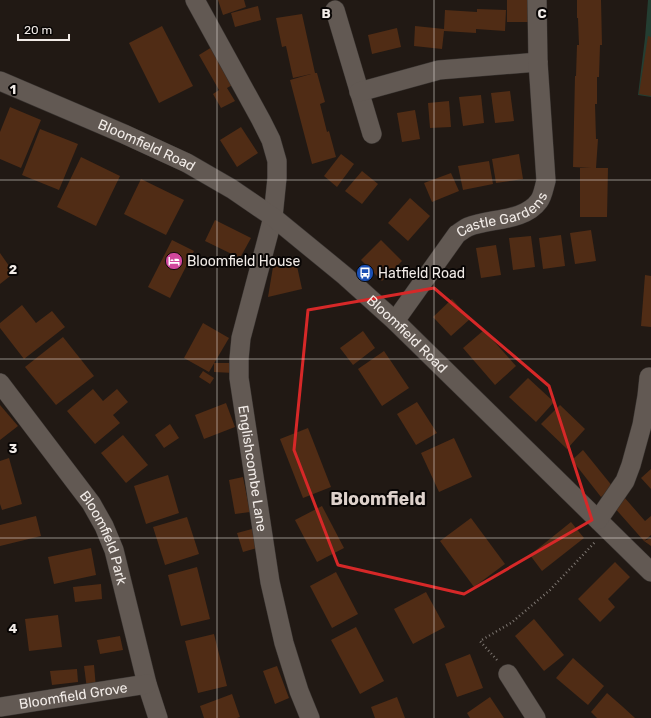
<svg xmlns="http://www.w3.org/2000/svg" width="651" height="718" viewBox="0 0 651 718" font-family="Rubik,sans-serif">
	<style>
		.green { fill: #243e32 }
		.building { fill: #502c15 }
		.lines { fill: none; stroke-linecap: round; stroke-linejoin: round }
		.minor-casing { stroke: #383330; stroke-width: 20 }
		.path { stroke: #7f7873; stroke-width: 2.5; stroke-dasharray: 1 3; stroke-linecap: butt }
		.minor { stroke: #625953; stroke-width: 19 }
		.marked { fill: none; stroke: #d62828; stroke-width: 3; stroke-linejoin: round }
		.grid { fill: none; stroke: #f1ebe7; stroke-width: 1; stroke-opacity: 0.55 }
		.labels { text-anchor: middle; stroke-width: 4; stroke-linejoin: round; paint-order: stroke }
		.street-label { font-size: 14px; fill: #f1ebe7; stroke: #080504 }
		.poi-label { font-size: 14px; fill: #f1ebe7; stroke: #080504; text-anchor: start }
		.district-label { font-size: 18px; font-weight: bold; fill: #ddd1cb; stroke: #080504 }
		.grid-label { font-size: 13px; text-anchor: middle; font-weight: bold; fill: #f1ebe7; stroke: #080504; stroke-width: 4; stroke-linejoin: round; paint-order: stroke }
	</style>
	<rect width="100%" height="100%" fill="#211914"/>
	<path class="green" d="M648,0H651V97L638,95L645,38Z"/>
	<g class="building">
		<path d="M218,0H244L246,7L223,15Z"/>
		<rect x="507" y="0" width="24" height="22"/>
		<path d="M577,0H601L602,45H600L599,77H597V104H595L596,139H598L596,168H608L607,217H580V168H591L573,167L575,76H576L577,45H579L578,18H577Z"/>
		<path d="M258,6L261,20L235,27L231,13Z"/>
		<path d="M477,9L506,10L505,31L476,29V33L444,31L442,49L414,46L415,26L444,29L445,10L477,12Z"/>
		<path d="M302,14L315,73H317L325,102L320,104L327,132L329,131L336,157L312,164L290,80L311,74L293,78L286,46L282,47L276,18Z"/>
		<path d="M162,26L193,86L159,103L129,43Z"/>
		<path d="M397,28L401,47L372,54L368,35Z"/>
		<path d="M648,36L651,37V96L639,94Z"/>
		<path d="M212,47L234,84L227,88L235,101L221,108L213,94L219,90L199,55Z"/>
		<path d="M510,91L514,121L495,123L491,93Z"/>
		<path d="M481,95L484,123L463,126L459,97Z"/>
		<path d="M449,101L451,127L430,128L428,103Z"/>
		<path d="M10,107L41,120L21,168L0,159V132Z"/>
		<path d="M415,110L420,139L402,142L397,113Z"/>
		<path d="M241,127L258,153L237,167L220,140Z"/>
		<path d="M40,129L78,144L59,190L22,175Z"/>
		<path d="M341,154L354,164L337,187L324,176Z"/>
		<path d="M519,154L523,179L496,183L492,159Z"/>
		<path d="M81,157L120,176L96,226L57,207Z"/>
		<path d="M489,161L493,184L463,190L458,166Z"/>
		<path d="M362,171L378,184L362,204L345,191Z"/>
		<path d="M451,173L459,191L432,202L424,183Z"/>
		<path d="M141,179L184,200L166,235L124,214Z"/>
		<path d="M410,198L430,216L408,241L388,223Z"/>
		<path d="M215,220L251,238L240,258L205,241Z"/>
		<path d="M591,230L596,261L575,264L570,233Z"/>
		<path d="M561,235L565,266L543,269L539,238Z"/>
		<path d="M531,236L535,267L513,270L509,238Z"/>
		<path d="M172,240L194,251L170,298L148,287Z"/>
		<path d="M381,240L402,261L382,281L361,260Z"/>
		<path d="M496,245L501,275L481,278L476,248Z"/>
		<path d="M0,253L14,273L0,284Z"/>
		<path d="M295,257L302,289L268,297L274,261Z"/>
		<path d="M645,275L651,276V327L641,326Z"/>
		<path d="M452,299L470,319L451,336L433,317Z"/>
		<path d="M22,305L36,323L52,311L65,327L24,359L0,328V323Z"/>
		<path d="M203,323L229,338L209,372L184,358Z"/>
		<path d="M484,330L516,366L495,385L463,348Z"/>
		<path d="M363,331L375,348L353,365L340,348Z"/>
		<path d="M63,337L94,376L56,405L25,367Z"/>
		<path d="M384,351L409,388L382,406L358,369Z"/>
		<path d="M214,363H235L234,373L214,372Z"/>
		<path d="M203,371L214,378L210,384L199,377Z"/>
		<path d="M528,378L554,402L536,422L509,397Z"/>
		<path d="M93,389L103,401L117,389L128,402L113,415L120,423L95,444L67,411Z"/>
		<path d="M417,402L437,433L416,445L397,414Z"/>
		<path d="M226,403L235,427L204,439L195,415Z"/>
		<path d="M0,405L18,426L0,440Z"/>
		<path d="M560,405L585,429L567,449L541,424Z"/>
		<path d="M170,424L179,438L164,448L155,435Z"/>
		<path d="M308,428L331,487L303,498L280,439Z"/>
		<path d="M123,435L148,465L126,483L101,453Z"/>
		<path d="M454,438L472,477L439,492L421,453Z"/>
		<path d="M583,450L613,487L601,497L572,460Z"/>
		<path d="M9,458L22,504L2,510L0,504V461Z"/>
		<path d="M651,469V489L641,478Z"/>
		<path d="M168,475L179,513L146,524L134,486Z"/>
		<path d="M243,477L250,512L235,514L229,480Z"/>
		<path d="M624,497L645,521L651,516V535L644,541L651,538V546L644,541L613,506Z"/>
		<path d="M322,506L344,548L317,562L295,520Z"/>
		<path d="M36,516L41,536L0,546V525Z"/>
		<path d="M187,517L199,554L165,565L153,527Z"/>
		<path d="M471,518L505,564L474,587L440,541Z"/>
		<path d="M571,522L584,538L542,571L530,555Z"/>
		<path d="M252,529L257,548L243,552L237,533Z"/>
		<path d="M91,548L96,575L54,584L48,557Z"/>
		<path d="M615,562L630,577L608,599L615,607L600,622L578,599Z"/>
		<path d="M197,567L210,619L181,626L168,575Z"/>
		<path d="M336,572L358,614L332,628L310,586Z"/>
		<path d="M101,584L102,599L75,602L73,587Z"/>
		<path d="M426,592L445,627L413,644L394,609Z"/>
		<path d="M58,615L62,647L29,651L25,619Z"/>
		<path d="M534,619L564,655L544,671L515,636Z"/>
		<path d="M356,627L384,681L360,694L331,640Z"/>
		<path d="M214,634L227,686L198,693L185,641Z"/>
		<path d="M120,636L123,650L100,654L97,640Z"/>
		<path d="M470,654L483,688L457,697L445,664Z"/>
		<path d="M573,658L604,686L588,705L556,678Z"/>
		<path d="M94,665L96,688L87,689L84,666Z"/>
		<path d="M277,666L289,698L275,704L263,671Z"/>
		<path d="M77,669L78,682L52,685L50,671Z"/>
		<path d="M607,693L623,707L635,718H597L591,712Z"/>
		<path d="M232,694L240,717L237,718H204L200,706Z"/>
		<path d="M397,697L405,718H375L371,707Z"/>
		<path d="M490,697L504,718H470L467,713Z"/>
	</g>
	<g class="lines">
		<defs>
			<g id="minor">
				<path id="s1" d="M195,0L261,120L271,140L277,161V178L273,217L241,338L239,359V378L270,582L284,643L299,691L310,718"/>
				<path d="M335,10L372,134"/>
				<path id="s2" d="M0,81L124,134L187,163L232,189L273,217L345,276L395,321L651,572"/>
				<path d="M359,92L439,70L538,62"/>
				<path id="s3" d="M395,321L457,234C460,232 464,229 468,227C489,218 524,222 539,201C543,196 544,187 546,181L538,62L537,0"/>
				<path id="s4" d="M0,383L91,503L104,526L114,550L147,684L158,718"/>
				<path d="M598,520L625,481L631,465L642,425L647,396L649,377"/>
				<path d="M508,674L536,718"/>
				<path id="s5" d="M0,707L147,684"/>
			</g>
		</defs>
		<use href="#minor" class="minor-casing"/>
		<path class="path" d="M497,660L480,641L511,623L550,590L596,541"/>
		<use href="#minor" class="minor"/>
	</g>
	<path class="marked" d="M434,288L549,386L592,520L464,594L338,565L294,450L308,310Z"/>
	<path class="grid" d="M217,0V718M434,0V718M0,180H651M0,359H651M0,538H651"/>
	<defs>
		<symbol id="hotel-disc" viewBox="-11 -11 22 22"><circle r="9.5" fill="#d1479c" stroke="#080504"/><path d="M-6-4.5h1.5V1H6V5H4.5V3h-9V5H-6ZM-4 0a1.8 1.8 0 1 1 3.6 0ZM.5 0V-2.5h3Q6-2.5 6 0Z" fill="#fff"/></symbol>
		<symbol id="bus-disc" viewBox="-11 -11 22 22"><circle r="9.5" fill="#1a4fb4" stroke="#080504"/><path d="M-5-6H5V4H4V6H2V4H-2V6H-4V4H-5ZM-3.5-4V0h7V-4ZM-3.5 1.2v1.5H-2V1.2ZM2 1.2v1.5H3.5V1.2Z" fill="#fff"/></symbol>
	</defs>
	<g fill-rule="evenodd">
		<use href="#hotel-disc" x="164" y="251" width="20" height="20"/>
		<use href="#bus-disc" x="355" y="263" width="20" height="20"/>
	</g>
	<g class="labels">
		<g class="street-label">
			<text dy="5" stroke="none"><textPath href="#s2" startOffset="160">Bloomfield Road</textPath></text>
			<text dy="5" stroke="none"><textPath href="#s3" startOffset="157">Castle Gardens</textPath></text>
			<text dy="5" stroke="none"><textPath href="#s2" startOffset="484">Bloomfield Road</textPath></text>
			<text dy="5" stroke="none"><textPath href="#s1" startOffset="494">Englishcombe Lane</textPath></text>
			<text dy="5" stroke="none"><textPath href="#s4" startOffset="188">Bloomfield Park</textPath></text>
			<text dy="5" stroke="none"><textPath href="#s5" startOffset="74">Bloomfield Grove</textPath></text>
		</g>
		<g class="poi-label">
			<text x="187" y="266">Bloomfield House</text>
			<text x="378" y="278">Hatfield Road</text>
		</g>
		<g class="district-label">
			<text x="378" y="505">Bloomfield</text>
		</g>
	</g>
	<g class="grid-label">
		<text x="326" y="18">B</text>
		<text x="542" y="18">C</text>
		<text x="13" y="94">1</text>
		<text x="13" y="274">2</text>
		<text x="13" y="453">3</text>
		<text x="13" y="633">4</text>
	</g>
	<path d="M18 34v6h51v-6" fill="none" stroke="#f1ebe7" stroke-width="2"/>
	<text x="24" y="34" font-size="12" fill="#f1ebe7" stroke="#080504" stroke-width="3" paint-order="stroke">20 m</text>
</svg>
